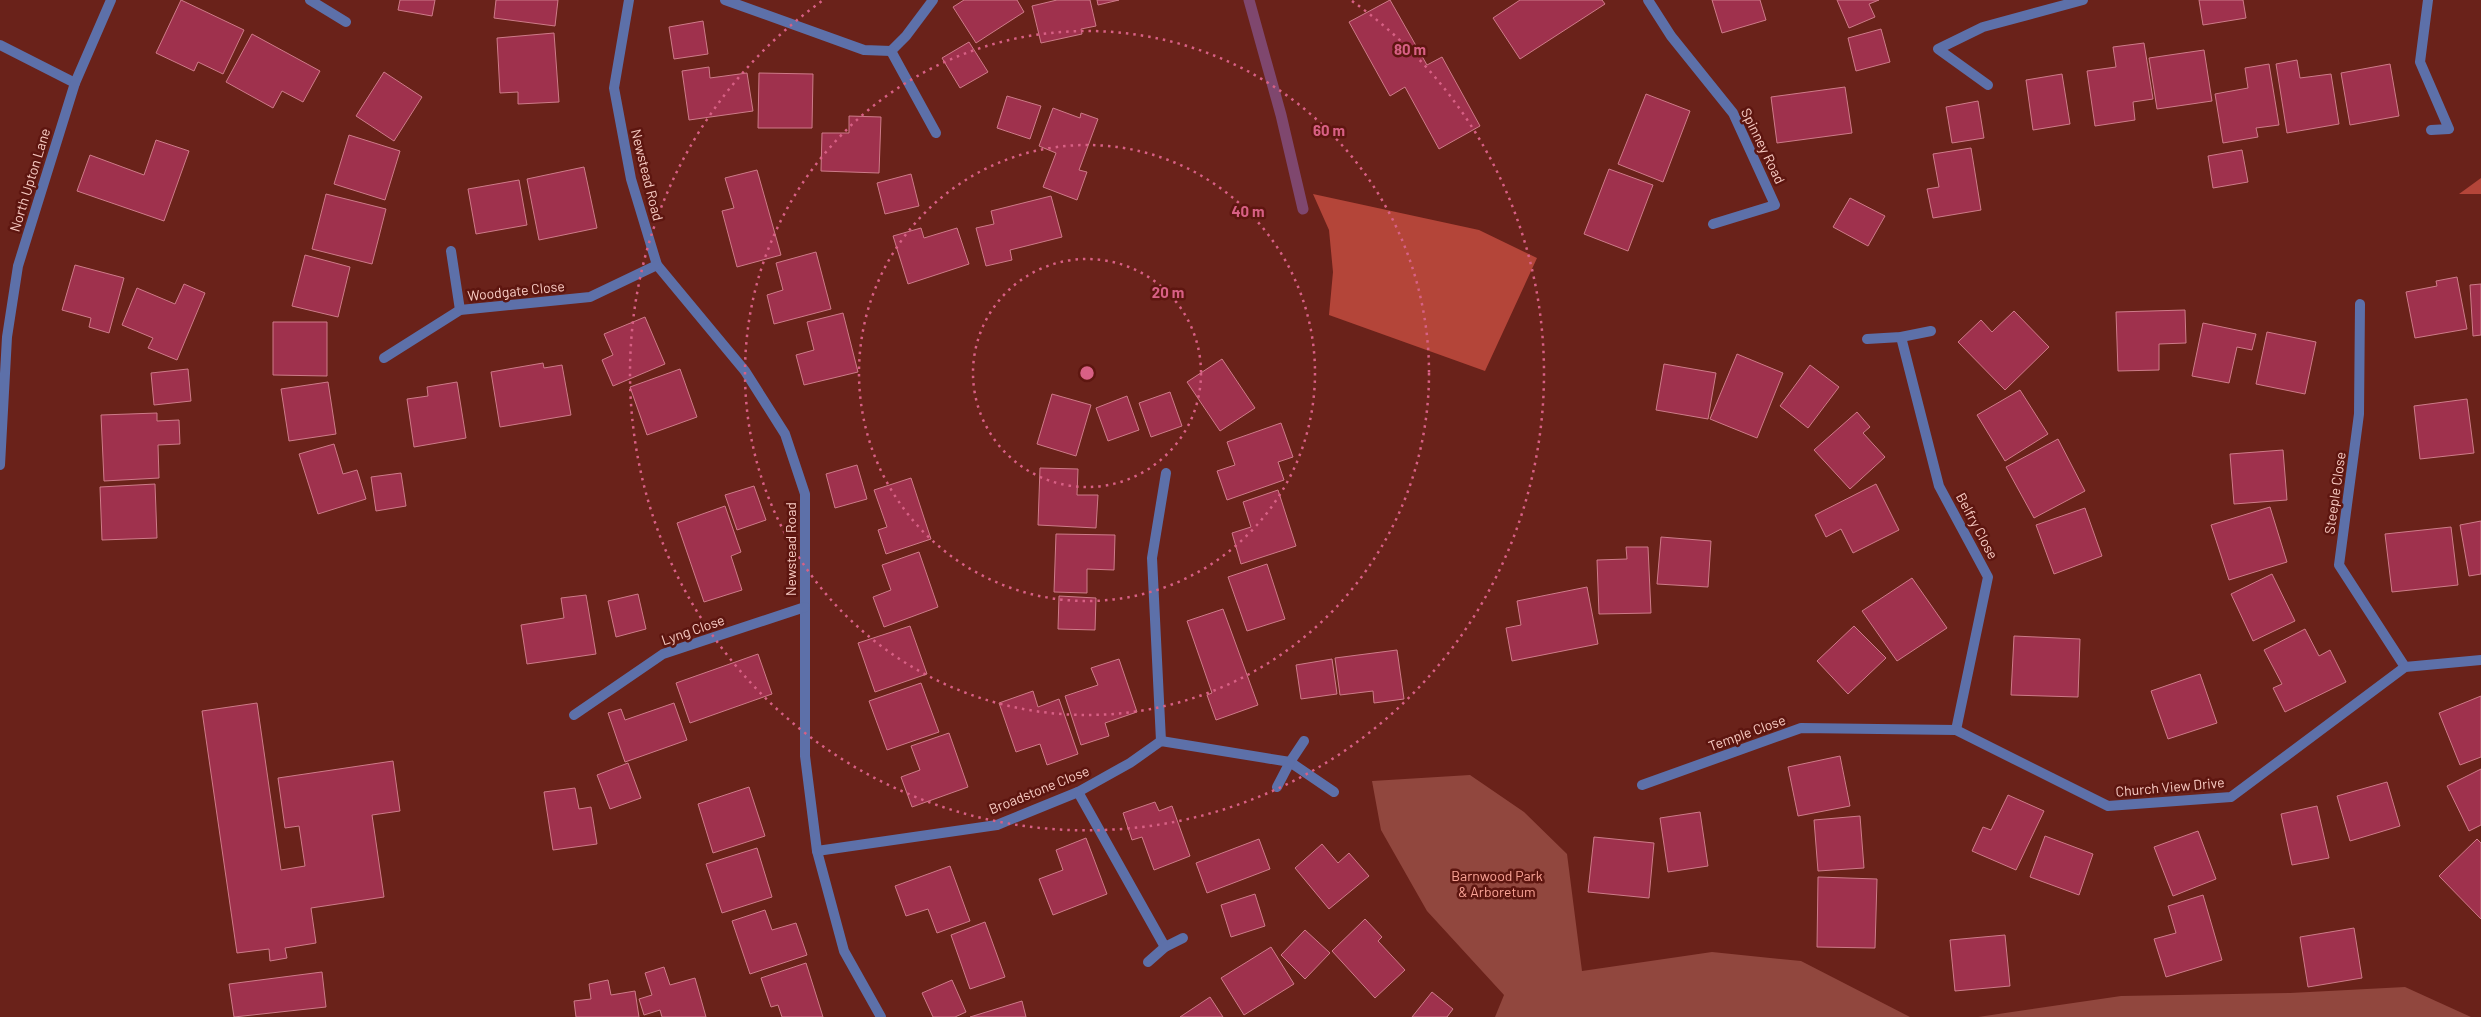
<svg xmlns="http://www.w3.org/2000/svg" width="2481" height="1017" viewBox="0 0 2481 1017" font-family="Barlow,sans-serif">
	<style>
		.green { fill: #91473e }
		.forest { fill: #b44539 }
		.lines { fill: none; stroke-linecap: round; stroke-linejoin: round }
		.stream { stroke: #7f476e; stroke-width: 11 }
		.building { fill: #9f314d; stroke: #ce7b89 }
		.minor { stroke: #5d70a9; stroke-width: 10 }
		.tertiary { stroke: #5d70a9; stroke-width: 10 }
		.ring { fill: none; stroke: #d86085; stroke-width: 2.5; stroke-dasharray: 2.5 5 }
		.labels { text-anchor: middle; stroke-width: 5; stroke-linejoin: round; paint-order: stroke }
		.street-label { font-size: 14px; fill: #f9ccc4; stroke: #5d1610 }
		.park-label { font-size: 14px; fill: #fba497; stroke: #5d1610 }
		.centre { fill: #d86085; stroke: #5d1610; stroke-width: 2.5 }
		.ring-label { font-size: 15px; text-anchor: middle; font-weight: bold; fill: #d86085; stroke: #5d1610; stroke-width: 5; stroke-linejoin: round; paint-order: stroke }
	</style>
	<rect width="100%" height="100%" fill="#6a221a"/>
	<g class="green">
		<path d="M1470,775L1524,812L1567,854L1582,971L1712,952L1801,961L1910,1017H1495L1504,995L1427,911L1381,830L1372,781Z"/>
		<path d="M2405,987L2471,1017H1978L2121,996L2290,993Z"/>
	</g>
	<g class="forest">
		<path d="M2481,178V194H2459Z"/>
		<path d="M1313,194L1479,230L1537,258L1485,371L1329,315L1333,272L1329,230Z"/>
	</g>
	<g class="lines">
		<path class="stream" d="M1249,0L1281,115L1303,209"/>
	</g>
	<g class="building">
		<path d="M181,0L244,30L223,74L198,62L194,71L156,53Z"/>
		<path d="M400,0H435L432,16L398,10Z"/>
		<path d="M496,0H558L555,26L494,18Z"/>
		<path d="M964,0H1017L1024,12L976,43L953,7Z"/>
		<path d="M1057,0H1090L1096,26L1081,29L1082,34L1041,43L1032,6Z"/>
		<path d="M1097,0H1119L1098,5Z"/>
		<path d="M1390,0L1427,65L1442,57L1480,126L1439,149L1405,87L1390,96L1349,22Z"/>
		<path d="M1520,0H1602L1605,4L1520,59L1493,18Z"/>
		<path d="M1712,0H1760L1766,20L1722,33Z"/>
		<path d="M1837,0H1879L1869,4L1875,17L1849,28Z"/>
		<path d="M2199,0H2243L2246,18L2203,25Z"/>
		<path d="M703,21L708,54L674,59L669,27Z"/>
		<path d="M1881,29L1890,62L1856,71L1848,38Z"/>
		<path d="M554,33L559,102L518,104V92L500,93L497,38Z"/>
		<path d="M252,34L320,71L303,102L282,91L273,108L226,82Z"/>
		<path d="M969,42L988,72L960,88L942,58Z"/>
		<path d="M2144,43L2153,99L2133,102L2135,120L2095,126L2087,71L2116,67L2113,47Z"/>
		<path d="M2204,50L2212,101L2157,109L2149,58Z"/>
		<path d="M2297,60L2300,78L2331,74L2339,124L2287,133L2276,64Z"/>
		<path d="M2269,64L2279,125L2256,128L2258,137L2223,143L2215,94L2248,88L2245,68Z"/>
		<path d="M2390,64L2399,116L2350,125L2341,73Z"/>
		<path d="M709,67L710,78L747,73L753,111L689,120L682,71Z"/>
		<path d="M384,72L422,97L394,141L356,116Z"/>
		<path d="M759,73L813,74L812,128H758Z"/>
		<path d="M2062,74L2070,124L2033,130L2026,80Z"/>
		<path d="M1845,87L1852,133L1777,143L1771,97Z"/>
		<path d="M1646,94L1690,111L1663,182L1618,164Z"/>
		<path d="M1007,96L1041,106L1030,139L997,128Z"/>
		<path d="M1978,101L1984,138L1952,143L1946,107Z"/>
		<path d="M1053,108L1080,118L1081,113L1098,119L1079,170L1087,172L1077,200L1043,187L1056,153L1039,146Z"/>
		<path d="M849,116L881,117L879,173L821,171L822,133H849Z"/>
		<path d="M349,135L400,151L385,200L334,184Z"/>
		<path d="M156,140L189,151L164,221L77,191L90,155L144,175Z"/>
		<path d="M1971,148L1981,210L1933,218L1927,189L1939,187L1933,154Z"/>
		<path d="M2242,150L2248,182L2213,188L2208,156Z"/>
		<path d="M584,167L597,228L539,240L527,179Z"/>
		<path d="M1609,169L1653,185L1628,251L1584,234Z"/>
		<path d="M757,170L781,255L737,267L722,211L734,208L725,178Z"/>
		<path d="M911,174L919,206L885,214L877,183Z"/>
		<path d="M519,180L527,225L476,234L468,189Z"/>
		<path d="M326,194L386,209L372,264L312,249Z"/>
		<path d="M1051,196L1062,237L1010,250L1012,260L986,266L976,228L994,224L991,211Z"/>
		<path d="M1850,198L1885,216L1868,246L1833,227Z"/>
		<path d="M921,228L924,238L957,228L969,264L908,284L893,236Z"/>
		<path d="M816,252L831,309L774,324L767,295L783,290L776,263Z"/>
		<path d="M305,255L350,267L338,317L292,306Z"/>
		<path d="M75,265L124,278L109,333L89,327L91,318L62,310Z"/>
		<path d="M2457,277L2467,329L2415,338L2406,292L2437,286L2436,281Z"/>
		<path d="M184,284L205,293L177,360L148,348L153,338L122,325L137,288L175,304Z"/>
		<path d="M2481,284V335L2473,336L2470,285Z"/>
		<path d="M2185,310L2186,343L2159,344V370L2118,371L2116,312Z"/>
		<path d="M2014,311L2049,347L2005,390L1958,342L1981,320L1992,332Z"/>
		<path d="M843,313L858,372L804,385L796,355L814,350L807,322Z"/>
		<path d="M645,317L665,364L613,386L602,360L613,355L604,334Z"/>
		<path d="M273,322H327V376L273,375Z"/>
		<path d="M2203,323L2256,334L2252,350L2237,347L2229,383L2192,376Z"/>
		<path d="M2267,332L2316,342L2305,394L2256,384Z"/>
		<path d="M1737,354L1783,373L1757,438L1710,419Z"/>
		<path d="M1222,359L1255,408L1220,431L1187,382Z"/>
		<path d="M543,363L544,368L562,365L571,415L500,427L491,372Z"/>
		<path d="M1664,364L1716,373L1708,419L1656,410Z"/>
		<path d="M1810,365L1839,387L1808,428L1780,406Z"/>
		<path d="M188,369L191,401L154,405L151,373Z"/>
		<path d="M680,369L697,417L647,435L630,387Z"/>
		<path d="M328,382L336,434L289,441L281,389Z"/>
		<path d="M457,382L466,438L414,447L407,399L428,396L427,387Z"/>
		<path d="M2020,390L2048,434L2005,461L1977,415Z"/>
		<path d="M1170,392L1182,426L1151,437L1139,403Z"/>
		<path d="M1052,394L1091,405L1076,456L1037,444Z"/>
		<path d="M1127,396L1139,430L1108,441L1096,408Z"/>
		<path d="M2467,399L2474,453L2420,459L2414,406Z"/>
		<path d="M1857,412L1870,427L1863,433L1885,457L1850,489L1814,450Z"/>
		<path d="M157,413V421L179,420L180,444L158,445L159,478L104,481L101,415Z"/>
		<path d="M1281,423L1293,457L1278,462L1284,480L1227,500L1217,471L1235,465L1227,442Z"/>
		<path d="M2058,439L2085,491L2034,518L2006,467Z"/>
		<path d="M334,444L343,474L357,470L366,499L318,514L299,454Z"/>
		<path d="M2283,450L2287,500L2234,504L2230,454Z"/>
		<path d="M857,465L867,499L835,508L826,474Z"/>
		<path d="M1040,468L1078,469L1077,495H1098L1096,528L1038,525Z"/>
		<path d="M401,473L406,506L376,511L371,477Z"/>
		<path d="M911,478L931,539L886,554L878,530L887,527L874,490Z"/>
		<path d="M155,484L157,538L102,540L100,487Z"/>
		<path d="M1876,484L1899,530L1853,553L1841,529L1826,537L1815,515Z"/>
		<path d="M754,486L766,520L737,530L725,495Z"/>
		<path d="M1278,490L1296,546L1241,564L1232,533L1251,527L1243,502Z"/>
		<path d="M725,506L741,552L731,556L742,590L704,602L677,523Z"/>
		<path d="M2270,507L2287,562L2229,580L2211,525Z"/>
		<path d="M2085,508L2102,556L2054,574L2036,525Z"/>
		<path d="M2481,521V574L2469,576L2460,525Z"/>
		<path d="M2451,527L2458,585L2392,592L2385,534Z"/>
		<path d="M1056,534L1115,535L1114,570L1087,569V593L1054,592Z"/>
		<path d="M1661,537L1711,541L1708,587L1657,584Z"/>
		<path d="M1626,547H1648L1651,613L1599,614L1597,560L1627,559Z"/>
		<path d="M919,552L938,607L884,627L873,597L891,590L882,565Z"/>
		<path d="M1267,564L1285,619L1247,631L1228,577Z"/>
		<path d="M2272,574L2295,621L2253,641L2231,594Z"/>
		<path d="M1912,578L1947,628L1897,661L1862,611Z"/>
		<path d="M1587,587L1598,644L1512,661L1506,628L1521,625L1517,601Z"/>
		<path d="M638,594L646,629L616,637L608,601Z"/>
		<path d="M586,595L596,654L527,664L521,625L564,618L561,598Z"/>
		<path d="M1059,596L1096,598L1095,630L1058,629Z"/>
		<path d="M1223,609L1258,705L1216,720L1207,695L1212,693L1187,621Z"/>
		<path d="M910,626L927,674L875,692L858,643Z"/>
		<path d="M1854,626L1886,658L1848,694L1817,661Z"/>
		<path d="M2305,629L2319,656L2330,650L2346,682L2285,712L2273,688L2282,684L2264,650Z"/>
		<path d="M2014,636L2080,639L2078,697L2011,695Z"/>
		<path d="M1397,650L1404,699L1374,703L1373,691L1340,695L1335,658Z"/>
		<path d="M758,654L772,694L690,723L676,683Z"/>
		<path d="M1119,659L1137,712L1105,723L1109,736L1081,745L1065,696L1098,685L1091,668Z"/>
		<path d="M1332,659L1337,694L1301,699L1296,665Z"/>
		<path d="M2200,674L2217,723L2168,739L2151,691Z"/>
		<path d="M921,683L939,732L887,750L869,701Z"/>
		<path d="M1033,691L1038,707L1059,699L1078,754L1047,765L1040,744L1016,752L999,703Z"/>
		<path d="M2481,696V757L2460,765L2439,713Z"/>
		<path d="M257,703L281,870L305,866L299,826L285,828L278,778L393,761L400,811L372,815L384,897L311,908L316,943L285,948L287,958L270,961L269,949L237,953L202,711Z"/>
		<path d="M674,703L687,740L625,762L608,713L621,709L625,720Z"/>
		<path d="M949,733L968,787L912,807L901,777L920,770L911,746Z"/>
		<path d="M1840,756L1850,806L1798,816L1788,767Z"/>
		<path d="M628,763L641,798L610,809L597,775Z"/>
		<path d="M2481,769V825L2469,831L2447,786Z"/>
		<path d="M2387,782L2400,826L2350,841L2337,796Z"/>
		<path d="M749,787L765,836L713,853L698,804Z"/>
		<path d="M575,788L579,809L591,807L597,844L553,850L544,792Z"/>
		<path d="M2008,795L2044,811L2016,870L1972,851L1983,827L1991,830Z"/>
		<path d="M1155,802L1159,811L1172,806L1190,856L1154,870L1142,837L1132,840L1123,813Z"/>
		<path d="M2317,806L2329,858L2292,865L2281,814Z"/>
		<path d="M1700,812L1708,866L1668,872L1660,818Z"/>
		<path d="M1860,816L1864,868L1818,871L1814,820Z"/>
		<path d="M2198,831L2216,879L2173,896L2154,847Z"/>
		<path d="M2045,836L2093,854L2079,895L2030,877Z"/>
		<path d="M1594,837L1654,843L1649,898L1588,892Z"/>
		<path d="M1086,838L1107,894L1053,915L1039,879L1063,870L1056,850Z"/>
		<path d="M1259,839L1270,869L1207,893L1196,863Z"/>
		<path d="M2477,839L2481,843V919L2439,876Z"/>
		<path d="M1322,844L1338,863L1349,853L1369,876L1329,909L1295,868Z"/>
		<path d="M757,848L772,897L722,913L706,864Z"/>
		<path d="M950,866L970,921L937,933L928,909L906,916L895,886Z"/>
		<path d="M1818,877L1877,879L1875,948L1817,947Z"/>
		<path d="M1255,894L1265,926L1231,937L1221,905Z"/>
		<path d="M2203,895L2222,960L2166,977L2154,939L2176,933L2168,906Z"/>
		<path d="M765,910L772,930L796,923L807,955L750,974L732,921Z"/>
		<path d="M1365,919L1382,937L1378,941L1405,970L1375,998L1332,951Z"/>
		<path d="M985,922L1005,977L970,989L951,935Z"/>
		<path d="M2354,928L2362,978L2308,987L2300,937Z"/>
		<path d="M1305,930L1330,953L1305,979L1281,955Z"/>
		<path d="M2005,935L2010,986L1955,991L1950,940Z"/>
		<path d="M1271,947L1294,984L1244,1015L1221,978Z"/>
		<path d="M806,963L823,1017H782L778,1005L771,1007L761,978Z"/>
		<path d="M664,967L670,985L695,978L706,1017H662L660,1010L644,1015L639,999L652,995L645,973Z"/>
		<path d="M322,972L326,1007L234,1017L229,984Z"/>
		<path d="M608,980L611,995L635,991L639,1017H576L574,1001L591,999L589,984Z"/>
		<path d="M952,980L966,1012L955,1017H933L922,993Z"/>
		<path d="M1432,992L1453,1009L1447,1017H1412Z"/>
		<path d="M1210,997L1223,1017H1180Z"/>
		<path d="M1022,1001L1026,1017H970Z"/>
	</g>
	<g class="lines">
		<g class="minor">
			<path d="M310,0L346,22"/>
			<path d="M629,0L614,88L631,179L657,265L745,371L785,434L805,494V756L817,851L844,951L881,1017"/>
			<path d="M725,0L864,50L891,51L906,36L933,0"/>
			<path d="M1648,0L1671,36L1733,113L1775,205L1713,224"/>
			<path d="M2428,0L2420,62L2449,129L2431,130"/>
			<path d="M0,45L75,83"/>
			<path d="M891,51L936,133"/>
			<path d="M1988,85L1938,49L1983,27L2083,0"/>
			<path d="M451,251L460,310"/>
			<path d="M2360,304L2359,414L2339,565L2405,667"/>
			<path d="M1901,337L1939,486L1988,577L1956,730"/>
			<path d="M1867,339L1901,337L1931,331"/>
			<path d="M384,358L460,310L590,297L657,265"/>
			<path d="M574,715L663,654L805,607"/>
			<path d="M1161,741L1152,558L1166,473"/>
			<path d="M1304,741L1290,762L1334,792"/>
			<path d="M1642,785L1801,728L1956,730L2108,806L2231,797L2405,667L2481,660"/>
			<path d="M1078,792L1165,947"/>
			<path d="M817,851L997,825L1078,792L1130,763L1161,741L1290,762L1277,787"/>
			<path d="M1148,962L1165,947L1183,938"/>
		</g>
		<path class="tertiary" d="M0,465L7,337L18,266L75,83L111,0"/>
	</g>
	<g class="ring">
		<circle cx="1087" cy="373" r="114"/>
		<circle cx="1087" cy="373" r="228"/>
		<circle cx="1087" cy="373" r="342"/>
		<path d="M1352 1A457 457 0 1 1 822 1"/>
	</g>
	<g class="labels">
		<g class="street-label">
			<text transform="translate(1763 146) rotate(64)" y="5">Spinney Road</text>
			<text transform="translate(647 175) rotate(76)" y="5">Newstead Road</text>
			<text transform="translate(30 180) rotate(-73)" y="5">North Upton Lane</text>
			<text transform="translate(516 291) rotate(-6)" y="5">Woodgate Close</text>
			<text transform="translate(2335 493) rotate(-82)" y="5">Steeple Close</text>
			<text transform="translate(1977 526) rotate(62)" y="5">Belfry Close</text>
			<text transform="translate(791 549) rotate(-90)" y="5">Newstead Road</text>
			<text transform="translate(693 630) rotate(-19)" y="5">Lyng Close</text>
			<text transform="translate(1747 733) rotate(-20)" y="5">Temple Close</text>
			<text transform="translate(2170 787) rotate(-5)" y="5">Church View Drive</text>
			<text transform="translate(1039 790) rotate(-22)" y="5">Broadstone Close</text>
		</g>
		<g class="park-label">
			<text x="1497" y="881">Barnwood Park<tspan x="1497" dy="16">&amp; Arboretum</tspan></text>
		</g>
	</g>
	<circle cx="1087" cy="373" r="8" class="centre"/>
	<g class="ring-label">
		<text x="1410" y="55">80 m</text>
		<text x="1329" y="136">60 m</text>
		<text x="1248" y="217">40 m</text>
		<text x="1168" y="298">20 m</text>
	</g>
</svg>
